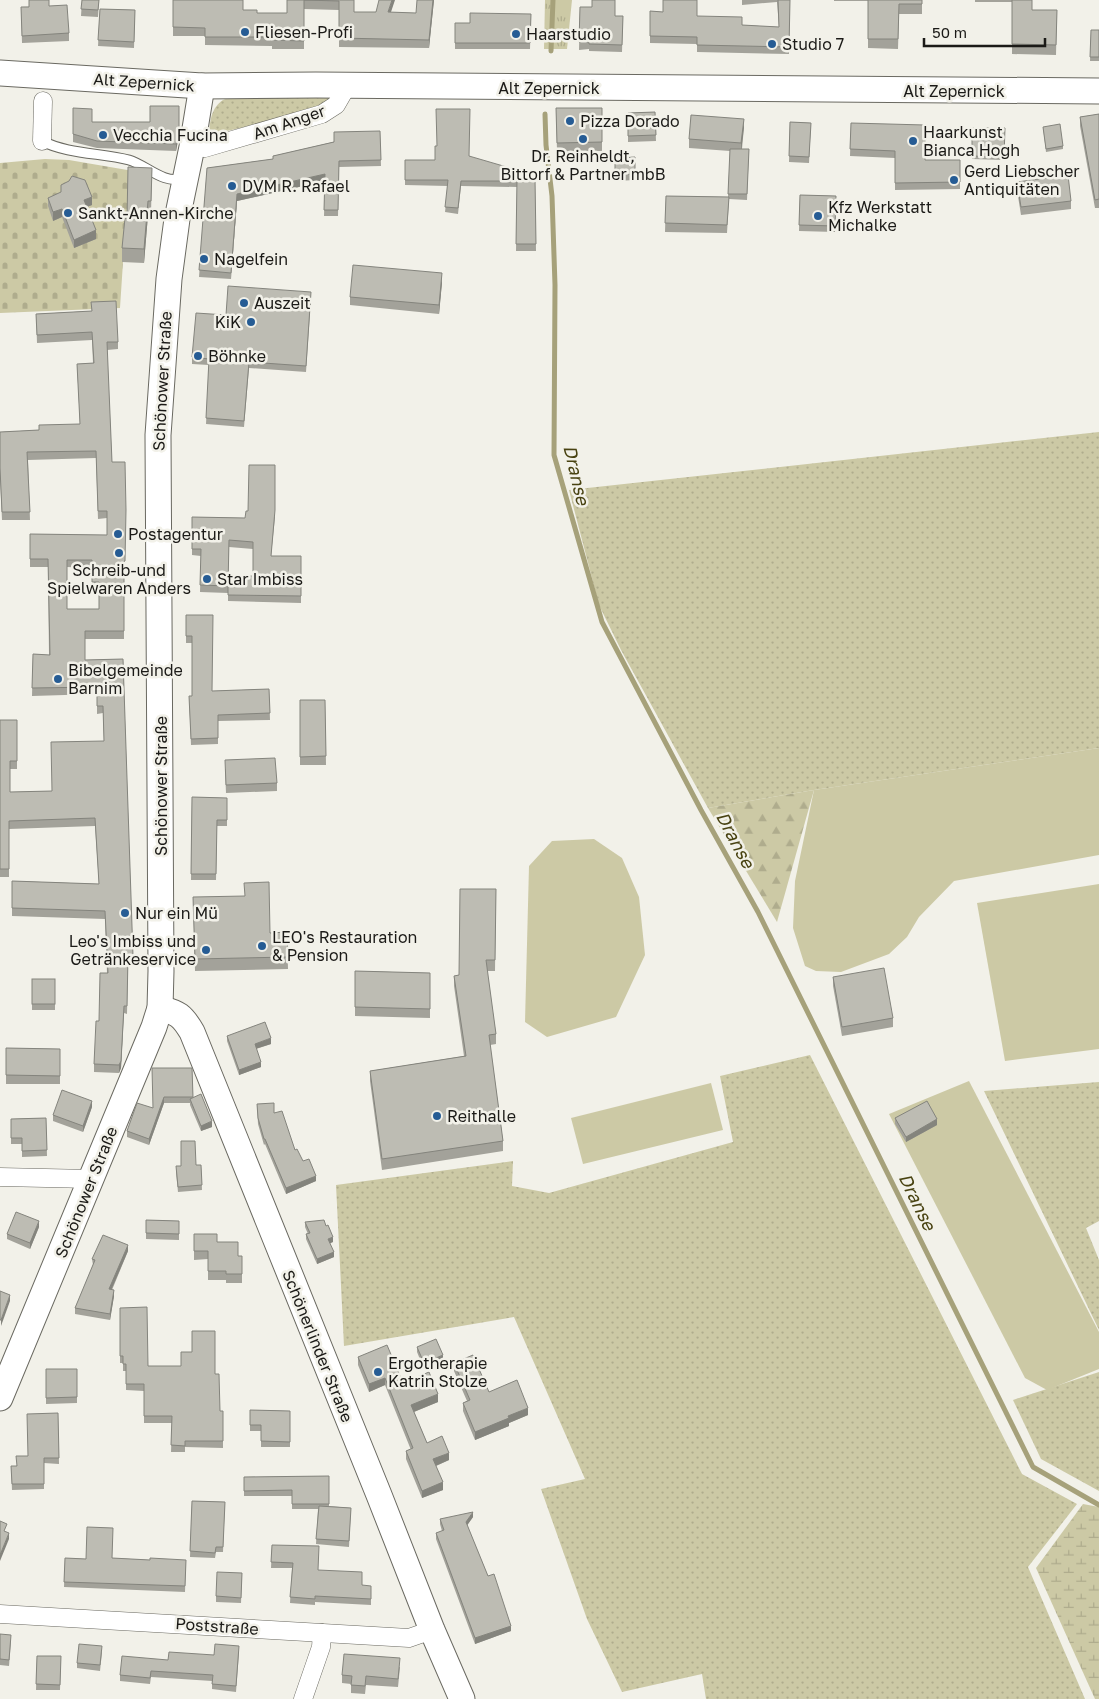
<svg xmlns="http://www.w3.org/2000/svg" width="1099" height="1699" viewBox="0 0 1099 1699" font-family="'Golos Text',sans-serif">
	<style>
		.grass { fill: url(#grass-dots) }
		.forest { fill: url(#forest-firs) }
		.wetland { fill: url(#wetland-marsh) }
		.cemetery { fill: url(#cemetery-stones) }
		.park { fill: url(#park-tufts) }
		.pitch { fill: #ccc9a5 }
		.lines { fill: none; stroke-linecap: round; stroke-linejoin: round }
		.stream { stroke: #a6a17a; stroke-width: 5 }
		.lane-casing { stroke: #6a6961; stroke-width: 11 }
		.street-casing { stroke: #6a6961; stroke-width: 19 }
		.secondary-casing { stroke: #6a6961; stroke-width: 27 }
		.lane { stroke: #fff; stroke-width: 9 }
		.street { stroke: #fff; stroke-width: 18 }
		.secondary { stroke: #fff; stroke-width: 25 }
		.wall { fill: #a3a29a; fill-rule: evenodd }
		.shaded-wall { fill: #84847d }
		.building { fill: #bdbcb3; stroke: #84847d; fill-rule: evenodd }
		.poi-dot { fill: #265c94; stroke: #f2f1e9; stroke-width: 2 }
		.labels { text-anchor: middle; stroke-width: 5; stroke-linejoin: round; paint-order: stroke }
		.poi-label { font-size: 16px; fill: #1b1a17; stroke: #f2f1e9; text-anchor: start }
		.street-label { font-size: 16px; fill: #1b1a17; stroke: #f2f1e9 }
		.water-label { font-size: 18px; font-style: italic; fill: #484211; stroke: #f2f1e9 }
	</style>
	<defs>
		<pattern id="grass-dots" width="8" height="8" patternUnits="userSpaceOnUse" patternTransform="scale(1.25)"><rect width="8" height="8" fill="#ccc9a5"/><path d="M2 2h.1M6 6h.1" fill="none" stroke="#afac8d" stroke-width="1.8" stroke-linecap="round"/></pattern>
		<pattern id="forest-firs" width="22" height="20" patternUnits="userSpaceOnUse" patternTransform="scale(1.25)"><rect width="22" height="20" fill="#ccc9a5"/><path d="M5 1l3.5 6h-7zM16 11l3.5 6h-7z" fill="#afac8d"/></pattern>
		<pattern id="wetland-marsh" width="20" height="14" patternUnits="userSpaceOnUse" patternTransform="scale(1.25)"><rect width="20" height="14" fill="#ccc9a5"/><path d="M1 5h8M5 5V1M11 12h8M15 12V8" fill="none" stroke="#afac8d"/></pattern>
		<pattern id="cemetery-stones" width="16" height="16" patternUnits="userSpaceOnUse" patternTransform="scale(1.25)"><rect width="16" height="16" fill="#ccc9a5"/><path d="M2 7V4a2 2 0 0 1 4 0v3zM10 15v-3a2 2 0 0 1 4 0v3z" fill="#afac8d"/></pattern>
		<pattern id="park-tufts" width="24" height="20" patternUnits="userSpaceOnUse" patternTransform="scale(1.25)"><rect width="24" height="20" fill="#ccc9a5"/><path d="M3 7l-1-3M5 7V3M7 7l1-3M15 17l-1-3M17 17v-4M19 17l1-3" fill="none" stroke="#afac8d"/></pattern>
	</defs>
	<rect width="100%" height="100%" fill="#f2f1e9"/>
	<g class="grass">
		<path d="M329,95L331,100C293,118 250,126 209,135C210,121 211,108 223,100C234,94 312,96 329,95Z"/>
		<path d="M1099,432V748L814,790L708,808L621,650L599,605L569,490Z"/>
		<path d="M810,1055L1022,1474L1077,1504L1028,1567L1085,1699H706L702,1674L622,1692L587,1619L541,1489L585,1479L514,1317L344,1346L336,1185L513,1161L512,1186L549,1193L733,1142L720,1076Z"/>
		<path d="M1099,1082V1221L1086,1228L1099,1260V1330L984,1091Z"/>
		<path d="M1099,1372V1491L1041,1459L1013,1400Z"/>
	</g>
	<path class="forest" d="M814,790L777,922L708,808Z"/>
	<path class="wetland" d="M1083,1504L1099,1507V1699H1095L1036,1568Z"/>
	<path class="cemetery" d="M45,159L69,160L139,172L127,215L125,232L120,308L0,313V163Z"/>
	<path class="park" d="M545,0H572L567,49H544Z"/>
	<g class="pitch">
		<path d="M1099,748V855L954,881L919,917L907,937L889,954L841,972L816,971L805,966L793,928L795,881L814,790Z"/>
		<path d="M594,839L622,858L639,897L645,955L616,1017L547,1037L525,1022L529,866L552,841Z"/>
		<path d="M1099,884V1049L1005,1061L977,903Z"/>
		<path d="M969,1081L1099,1332V1369L1047,1390L1025,1378L889,1114Z"/>
		<path d="M711,1083L723,1130L583,1164L571,1118Z"/>
	</g>
	<g class="lines">
		<g class="stream">
			<path d="M551,51L553,0"/>
			<path d="M545,114L546,145L552,196L555,285L554,455L602,622L701,810L758,912L1033,1467L1099,1505"/>
		</g>
		<defs>
			<path id="lane" d="M42,141C67,154 102,153 129,160C146,165 164,185 183,178"/>
			<g id="street">
				<path d="M42,141L43,101"/>
				<path d="M192,147L205,148L322,114L336,105L347,86"/>
				<path d="M0,1177L91,1179"/>
				<path d="M0,1614L409,1638L432,1630"/>
				<path d="M303,1699L321,1647L322,1633"/>
			</g>
			<g id="secondary">
				<path d="M0,73L202,86L316,85L1099,91"/>
				<path d="M160,1008C178,1013 182,1015 192,1032L379,1495L432,1630L462,1699"/>
				<path d="M0,1398L154,1027L160,1008L161,971L158,435L169,279L177,219L192,147L202,86"/>
			</g>
		</defs>
		<use href="#lane" class="lane-casing"/>
		<use href="#street" class="street-casing"/>
		<use href="#secondary" class="secondary-casing"/>
		<use href="#lane" class="lane"/>
		<use href="#street" class="street"/>
		<use href="#secondary" class="secondary"/>
	</g>
	<g class="wall">
		<path d="M82,0H99L98,17L81,16Z"/>
		<path d="M173,0L243,10L257,13H287V0H354V12L416,13L434,0L429,48L339,47V10L304,9V49H272V46L205,45V36H173Z"/>
		<path d="M742,0H790L789,54L697,52V44L650,43V11L663,12L697,16L742,25L779,27L777,2L742,5Z"/>
		<path d="M834,0H922V14H899L898,49L868,48V1H834Z"/>
		<path d="M975,0H1032V10H1057L1056,55L1012,54V2H975Z"/>
		<path d="M49,6L69,33V41L22,43L21,7Z"/>
		<path d="M580,7H592L615,16H623L622,52L589,51V49L579,50Z"/>
		<path d="M100,9L135,10L134,48L98,46Z"/>
		<path d="M531,14L530,49H455V23H470Z"/>
		<path d="M1091,30H1099V61H1090Z"/>
		<path d="M73,108L92,122L179,135L176,151L97,148L73,142Z"/>
		<path d="M556,108H602V151L557,152Z"/>
		<path d="M655,112L656,141L628,142V113Z"/>
		<path d="M1099,114V208H1095L1080,126V117Z"/>
		<path d="M790,122L811,123L809,163L789,162Z"/>
		<path d="M851,123L925,160H960V189L895,190V158L850,156Z"/>
		<path d="M744,127L742,149H749L747,200L729,199L727,233L665,232L666,196L728,197L730,151L689,148V139Z"/>
		<path d="M1043,127L1063,146V149L1046,152Z"/>
		<path d="M972,128H1005L1004,160L972,159Z"/>
		<path d="M380,131L381,166L339,167L338,216H324L325,181L237,201L231,279L199,277L207,168L273,159V156Z"/>
		<path d="M469,156L517,179H535L536,251H516L517,187L461,186L458,214L445,212L448,186L405,185V160H435Z"/>
		<path d="M635,157V180L615,181V158Z"/>
		<path d="M152,168L151,215H148L144,263L122,262V248L127,219Z"/>
		<path d="M1017,182L1071,201V209L1021,215L1017,190Z"/>
		<path d="M800,195L836,196L835,232L799,231Z"/>
		<path d="M48,198L92,205L87,207L96,239L74,248L62,217L53,221L48,206Z"/>
		<path d="M442,282L439,314L350,305V297Z"/>
		<path d="M311,298L306,372L249,368L244,427L206,424L209,365L192,364V357L226,315Z"/>
		<path d="M91,302L118,342V349L107,350L112,462H125V568H124V639H85V660L123,659L133,964H128L127,1014L124,1013L121,1068L119,1073L94,1072V1064L99,1021L107,973L105,919L12,916V881L99,884L95,826L9,829V877H0V720H17V769H10V792L52,791L104,741L103,713L97,714V694L32,696L33,654L49,655L48,567H30V534L107,535V518L98,519L96,458L28,460L30,520H2L0,476V432L39,430L80,424L77,364L93,363L92,340L37,343L36,314L92,311ZM67,567L92,568V590H99V609H67Z"/>
		<path d="M192,517L245,518L275,517L271,556H301V603L228,601V588V593L200,592L201,556L192,555ZM229,547L253,549V576H228Z"/>
		<path d="M186,615L212,691L269,689L270,720L218,721V744L191,745L189,696H192V643H186Z"/>
		<path d="M300,700H325L326,765H300Z"/>
		<path d="M225,769L277,783V791L226,793Z"/>
		<path d="M192,797L227,798V826H217L216,880H191Z"/>
		<path d="M496,889L495,971H487L496,1034V1044L490,1045L503,1141V1151L382,1170L370,1081V1071L464,1056L454,986V976L459,975Z"/>
		<path d="M193,897L270,933L287,932L288,969L195,971Z"/>
		<path d="M355,971L430,973V1018L355,1016Z"/>
		<path d="M833,977L893,1018V1027L842,1036L833,986Z"/>
		<rect x="32" y="979" width="23" height="31"/>
		<path d="M227,1036L271,1044L256,1049L261,1067L239,1075L227,1041Z"/>
		<path d="M6,1048L60,1049V1084H6Z"/>
		<path d="M192,1068L193,1098L212,1127L201,1131L190,1105V1103H164L149,1145L127,1137V1131L153,1108Z"/>
		<path d="M257,1104L274,1113L295,1150L316,1181L286,1194L265,1144L264,1145L258,1124Z"/>
		<path d="M92,1107L83,1132L53,1121V1115Z"/>
		<path d="M46,1118L47,1156L22,1157V1144H11V1119Z"/>
		<path d="M895,1118L937,1125L906,1142L895,1124Z"/>
		<path d="M196,1165H201L202,1190L178,1192L176,1172Z"/>
		<path d="M146,1220L179,1221V1240L146,1239Z"/>
		<path d="M305,1222L333,1242L330,1243L334,1257L317,1264L306,1239V1234H308L305,1227Z"/>
		<path d="M39,1227L30,1249L7,1239V1234Z"/>
		<path d="M194,1234L217,1242L238,1256H242V1283H226V1280H208V1259L194,1260Z"/>
		<path d="M128,1251L112,1290L114,1296L110,1320L75,1314V1308L93,1265L92,1259Z"/>
		<path d="M120,1308L148,1366L215,1374L220,1411H223V1448L185,1447V1452H171L172,1423H144V1391L126,1390V1371H123V1363H120Z"/>
		<path d="M417,1347L443,1361L424,1369L417,1352Z"/>
		<path d="M358,1357L438,1402L414,1412L427,1443L449,1460L436,1466L443,1490L422,1498L406,1459V1451L411,1450L385,1385L369,1392L358,1365Z"/>
		<path d="M454,1363L489,1392L528,1415L509,1423V1426L475,1440L463,1411V1403L467,1401L454,1371Z"/>
		<path d="M46,1369H77V1403L46,1404Z"/>
		<path d="M250,1410L290,1411V1447H261V1431H250Z"/>
		<path d="M58,1413L59,1464L44,1463V1489L12,1490L11,1466H16L28,1456Z"/>
		<path d="M329,1476V1506L351,1508L349,1547L316,1544L318,1509H292V1496H244V1477Z"/>
		<path d="M192,1501L225,1502L223,1552H216L215,1558L190,1557Z"/>
		<path d="M473,1517L467,1525L488,1576L511,1631L475,1644L436,1539V1533L442,1531L440,1524V1519Z"/>
		<path d="M272,1545L318,1570L362,1585L371,1591V1605L315,1602V1605L290,1603L292,1568H271Z"/>
		<path d="M65,1558L86,1559L112,1558L150,1560H186L185,1592L64,1587Z"/>
		<path d="M242,1573L241,1603L216,1602V1596Z"/>
		<path d="M0,1634L11,1641L9,1666L0,1665Z"/>
		<path d="M102,1652L100,1671L77,1668V1663Z"/>
		<path d="M239,1652L236,1692L212,1689V1681L151,1677L150,1684L120,1681V1675L168,1660Z"/>
		<path d="M37,1656H61L60,1690H36Z"/>
		<path d="M400,1667L398,1687L366,1685L365,1694L351,1693V1684L342,1683V1675Z"/>
	</g>
	<g class="shaded-wall">
		<path d="M392,0H395L388,21V12Z"/>
		<path d="M433,0H434L429,48V40Z"/>
		<path d="M744,119V127L741,152V143Z"/>
		<path d="M179,128V135L176,151V144Z"/>
		<path d="M325,174V181L237,201L231,279L237,194Z"/>
		<path d="M92,197V205L84,208V200Z"/>
		<path d="M148,201V215L144,263V249Z"/>
		<path d="M62,209V217L53,221V212Z"/>
		<path d="M96,230V239L74,248V240Z"/>
		<path d="M442,273V282L439,314V305Z"/>
		<path d="M124,1006L121,1068L119,1073V1065Z"/>
		<path d="M271,1038V1044L255,1049V1044Z"/>
		<path d="M261,1062V1067L239,1075V1070Z"/>
		<path d="M164,1097V1103L149,1145V1139Z"/>
		<path d="M92,1101V1107L83,1132V1126Z"/>
		<path d="M937,1119V1125L906,1142V1137Z"/>
		<path d="M212,1121V1127L201,1131V1126Z"/>
		<path d="M316,1176V1181L286,1194V1188Z"/>
		<path d="M39,1221V1227L30,1249V1243Z"/>
		<path d="M333,1237V1242L328,1244V1239Z"/>
		<path d="M128,1245V1251L109,1295V1289Z"/>
		<path d="M334,1252V1257L317,1264V1259Z"/>
		<path d="M114,1290V1296L110,1320V1314Z"/>
		<path d="M10,1295V1301L1,1326V1320Z"/>
		<path d="M443,1355V1361L424,1369V1363Z"/>
		<path d="M385,1378V1385L369,1392V1384Z"/>
		<path d="M438,1394V1402L411,1413V1405Z"/>
		<path d="M528,1408V1415L509,1423V1426L475,1440V1432L508,1416Z"/>
		<path d="M449,1453V1460L433,1467V1459Z"/>
		<path d="M443,1482V1490L422,1498V1491Z"/>
		<path d="M473,1512V1517L466,1527V1522Z"/>
		<path d="M9,1533V1539L0,1561V1555Z"/>
		<path d="M511,1626V1631L475,1644V1638Z"/>
	</g>
	<g class="building">
		<path d="M29,0H49V6L67,5L69,33L22,36L21,7H29Z"/>
		<path d="M82,0H99L98,10L81,9Z"/>
		<path d="M173,0H243V10H257V13H287V0H354V12H376L379,0H392L388,12L416,13L417,0H433L429,40L339,38V1L304,0V41L272,40V37H205V28L173,27Z"/>
		<path d="M592,0H615V16H623L622,45L589,44V42H579L580,7H592Z"/>
		<path d="M663,0H697V16L742,17V25L779,27L778,0H790L789,47L697,45V37L650,36V11L663,12Z"/>
		<path d="M868,0H922V4H899L898,39H868Z"/>
		<path d="M1012,0H1032V10H1057L1056,45L1012,44Z"/>
		<path d="M100,9L135,10L134,42L98,40Z"/>
		<path d="M470,13L531,14L530,43H455V23H470Z"/>
		<path d="M1091,30H1099V57H1090Z"/>
		<path d="M150,106H179V128L176,144L97,141L73,134V108L92,109V122H150Z"/>
		<path d="M556,108H602V142L557,143Z"/>
		<path d="M436,109H470L469,156L517,170V181H461L458,208L445,207L448,180H405V160H435V146H437Z"/>
		<path d="M655,112L656,135L628,136V113Z"/>
		<path d="M1099,114V199L1095,200L1080,117Z"/>
		<path d="M691,115L744,119L741,143L689,139Z"/>
		<path d="M790,122L811,123L809,157L789,156Z"/>
		<path d="M851,123L925,125V160H960V182L895,183V151L850,149Z"/>
		<path d="M1060,124L1063,146L1046,149L1043,127Z"/>
		<path d="M972,128H1005L1004,157L972,156Z"/>
		<path d="M380,131L381,160L339,161L338,210H324L325,174L237,194L231,273L199,270L207,168L273,159V156L334,142V132Z"/>
		<path d="M730,149H749L747,194H728Z"/>
		<path d="M635,157V174L615,175V158Z"/>
		<path d="M128,167L152,168L151,201H148L144,249L122,248L125,218L127,219Z"/>
		<path d="M1068,175L1071,201L1021,207L1017,182Z"/>
		<path d="M72,176L85,180L92,197L84,200L96,230L74,240L62,209L53,212L48,198L61,192V185L69,181Z"/>
		<path d="M517,179H535L536,244H516Z"/>
		<path d="M800,195L836,196L835,226L799,225Z"/>
		<path d="M666,196L729,197L727,225L665,223Z"/>
		<path d="M353,265L442,273L439,305L350,297Z"/>
		<path d="M228,286L311,292L306,366L249,362L244,421L206,418L209,359L192,357L196,313L226,315Z"/>
		<path d="M116,301L118,342H107L112,462H125L126,510L125,561H124V631H85V660L123,659L133,956H128L127,1006H124L121,1061L119,1065L94,1064L96,1021H99L100,973H108L105,911L12,908V881L99,884L95,818L9,821V869H0V720H17V761H10V792L52,791L51,742L104,741L103,706H97V687L32,688L33,654L50,655L48,559H30V534L107,535V511H98L96,451L27,452L30,512H2L0,468V432L39,430V425L80,424L77,364L94,363L92,332L37,335L36,314L92,311L91,302ZM67,560H92V582H99V609H67Z"/>
		<path d="M249,465H275V510L271,556H301V596L228,595V576H253V542L229,540L228,586L200,585L201,549H192V517L245,518L246,511H248Z"/>
		<path d="M186,615H213L212,691L269,689L270,713L218,715V738L191,739L189,696H192V636H186Z"/>
		<path d="M300,700H325L326,756L300,757Z"/>
		<path d="M275,758L277,783L226,785L225,760Z"/>
		<path d="M192,797L227,798V820H217L216,874H191Z"/>
		<path d="M269,882L270,933L287,932L288,957L195,959L193,897L245,896L244,883Z"/>
		<path d="M460,889H496L495,960H486L496,1034L489,1035L503,1141L382,1159L370,1071L466,1056L454,976L459,975Z"/>
		<path d="M884,968L893,1018L842,1027L833,977Z"/>
		<path d="M355,971L430,973V1009L355,1007Z"/>
		<rect x="32" y="979" width="23" height="25"/>
		<path d="M265,1022L271,1038L255,1044L261,1062L239,1070L227,1036Z"/>
		<path d="M6,1048L60,1049V1076L6,1075Z"/>
		<path d="M152,1068H192L193,1097H164L149,1139L127,1131L137,1103L153,1108Z"/>
		<path d="M62,1090L92,1101L83,1126L53,1115Z"/>
		<path d="M201,1094L212,1121L201,1126L190,1099Z"/>
		<path d="M927,1101L937,1119L906,1137L895,1118Z"/>
		<path d="M274,1103V1113L282,1111L295,1150L297,1149L303,1161L309,1159L316,1176L286,1188L265,1139H264L258,1118L257,1104Z"/>
		<path d="M46,1118L47,1150L22,1151V1138H11V1119Z"/>
		<path d="M181,1141H195L196,1165H201L202,1185L178,1187L176,1166H181Z"/>
		<path d="M16,1212L39,1221L30,1243L7,1234Z"/>
		<path d="M146,1220L179,1221V1234L146,1233Z"/>
		<path d="M324,1220L326,1226L328,1225L333,1237L328,1239L334,1252L317,1259L306,1234L310,1233L305,1222Z"/>
		<path d="M194,1234H217V1242H238V1256H242V1274H226V1271H208V1251H194Z"/>
		<path d="M103,1235L128,1245L109,1289L114,1290L110,1314L75,1308L95,1260L92,1259Z"/>
		<path d="M0,1291L10,1295L1,1320H0Z"/>
		<path d="M147,1307L148,1366H181V1352H192V1331H215V1374H219L220,1411H223V1441H185V1446L171,1445L172,1416H144V1384H126V1364H123V1356H120V1308Z"/>
		<path d="M436,1339L443,1355L424,1363L417,1347Z"/>
		<path d="M387,1345L403,1383L429,1372L438,1394L411,1405L427,1443L442,1436L449,1453L433,1459L443,1482L422,1491L406,1451L413,1448L385,1378L369,1384L358,1357Z"/>
		<path d="M473,1355L489,1392L517,1380L528,1408L508,1416L509,1418L475,1432L463,1403L470,1400L454,1363Z"/>
		<path d="M46,1369H77V1397L46,1398Z"/>
		<path d="M250,1410L290,1411V1442L261,1441V1425H250Z"/>
		<path d="M58,1413L59,1458H44V1484H12L11,1466H17L16,1456H28L27,1414Z"/>
		<path d="M329,1476V1504H292V1490L244,1491V1477Z"/>
		<path d="M192,1501L225,1502L223,1547H216L215,1553L190,1551Z"/>
		<path d="M319,1506L351,1508L349,1541L316,1539Z"/>
		<path d="M473,1512L466,1522L488,1576L494,1574L511,1626L475,1638L436,1533L444,1530L440,1519Z"/>
		<path d="M0,1521L7,1524L4,1531L9,1533L0,1555Z"/>
		<path d="M87,1527L113,1528L112,1558L150,1560V1558L186,1560L185,1586L64,1582L65,1558L86,1559Z"/>
		<path d="M272,1545L319,1546L318,1570L362,1572V1585L371,1586V1599L315,1596V1599L290,1597L293,1563L271,1562Z"/>
		<path d="M217,1572L242,1573L241,1598L216,1596Z"/>
		<path d="M0,1634L11,1635L9,1660L0,1659Z"/>
		<path d="M79,1644L102,1646L100,1665L77,1663Z"/>
		<path d="M215,1644L239,1646L236,1686L212,1684L213,1675L151,1671L150,1678L120,1675L122,1656L168,1660L169,1652L214,1655Z"/>
		<path d="M344,1654L400,1658L398,1679L366,1676L365,1686L351,1685L352,1676L342,1675Z"/>
		<path d="M37,1656H61L60,1685L36,1684Z"/>
	</g>
	<g class="poi-dot">
		<circle cx="245" cy="32" r="5"/>
		<circle cx="516" cy="34" r="5"/>
		<circle cx="772" cy="44" r="5"/>
		<circle cx="570" cy="121" r="5"/>
		<circle cx="103" cy="135" r="5"/>
		<circle cx="583" cy="139" r="5"/>
		<circle cx="913" cy="141" r="5"/>
		<circle cx="954" cy="180" r="5"/>
		<circle cx="232" cy="186" r="5"/>
		<circle cx="68" cy="213" r="5"/>
		<circle cx="818" cy="216" r="5"/>
		<circle cx="204" cy="259" r="5"/>
		<circle cx="244" cy="303" r="5"/>
		<circle cx="251" cy="322" r="5"/>
		<circle cx="198" cy="356" r="5"/>
		<circle cx="118" cy="534" r="5"/>
		<circle cx="119" cy="553" r="5"/>
		<circle cx="207" cy="579" r="5"/>
		<circle cx="58" cy="679" r="5"/>
		<circle cx="125" cy="913" r="5"/>
		<circle cx="262" cy="946" r="5"/>
		<circle cx="206" cy="950" r="5"/>
		<circle cx="437" cy="1116" r="5"/>
		<circle cx="378" cy="1372" r="5"/>
	</g>
	<g class="labels">
		<g class="poi-label">
			<text x="255" y="38">Fliesen-Profi</text>
			<text x="526" y="40">Haarstudio</text>
			<text x="782" y="50">Studio 7</text>
			<text x="580" y="127">Pizza Dorado</text>
			<text x="923" y="138">Haarkunst<tspan x="923" dy="18">Bianca Hogh</tspan></text>
			<text x="113" y="141">Vecchia Fucina</text>
			<text x="583" y="162" text-anchor="middle">Dr. Reinheldt,<tspan x="583" dy="18">Bittorf &amp; Partner mbB</tspan></text>
			<text x="964" y="177">Gerd Liebscher<tspan x="964" dy="18">Antiquitäten</tspan></text>
			<text x="242" y="192">DVM R. Rafael</text>
			<text x="828" y="213">Kfz Werkstatt<tspan x="828" dy="18">Michalke</tspan></text>
			<text x="78" y="219">Sankt-Annen-Kirche</text>
			<text x="214" y="265">Nagelfein</text>
			<text x="254" y="309">Auszeit</text>
			<text x="241" y="328" text-anchor="end">KiK</text>
			<text x="208" y="362">Böhnke</text>
			<text x="128" y="540">Postagentur</text>
			<text x="119" y="576" text-anchor="middle">Schreib-und<tspan x="119" dy="18">Spielwaren Anders</tspan></text>
			<text x="217" y="585">Star Imbiss</text>
			<text x="68" y="676">Bibelgemeinde<tspan x="68" dy="18">Barnim</tspan></text>
			<text x="135" y="919">Nur ein Mü</text>
			<text x="272" y="943">LEO's Restauration<tspan x="272" dy="18">&amp; Pension</tspan></text>
			<text x="196" y="947" text-anchor="end">Leo's Imbiss und<tspan x="196" dy="18">Getränkeservice</tspan></text>
			<text x="447" y="1122">Reithalle</text>
			<text x="388" y="1369">Ergotherapie<tspan x="388" dy="18">Katrin Stolze</tspan></text>
		</g>
		<g class="street-label">
			<text transform="translate(144 82) rotate(4)" y="6">Alt Zepernick</text>
			<text x="549" y="94">Alt Zepernick</text>
			<text x="954" y="97">Alt Zepernick</text>
			<text transform="translate(289 122) rotate(-19)" y="6">Am Anger</text>
			<text transform="translate(162 381) rotate(-87)" y="6">Schönower Straße</text>
			<text transform="translate(161 786) rotate(-90)" y="6">Schönower Straße</text>
			<text transform="translate(86 1192) rotate(-68)" y="6">Schönower Straße</text>
			<text transform="translate(318 1346) rotate(68)" y="6">Schönerlinder Straße</text>
			<text transform="translate(217 1626) rotate(4)" y="6">Poststraße</text>
		</g>
		<g class="water-label">
			<text transform="translate(576 475) rotate(77)" y="6">Dranse</text>
			<text transform="translate(735 840) rotate(62)" y="6">Dranse</text>
			<text transform="translate(917 1202) rotate(64)" y="6">Dranse</text>
		</g>
	</g>
	<path d="M924 38v8h121v-8" fill="none" stroke="#1b1a17" stroke-width="2.5"/>
	<text x="932" y="38" font-size="15" fill="#1b1a17" stroke="#f2f1e9" stroke-width="4" paint-order="stroke">50 m</text>
</svg>
